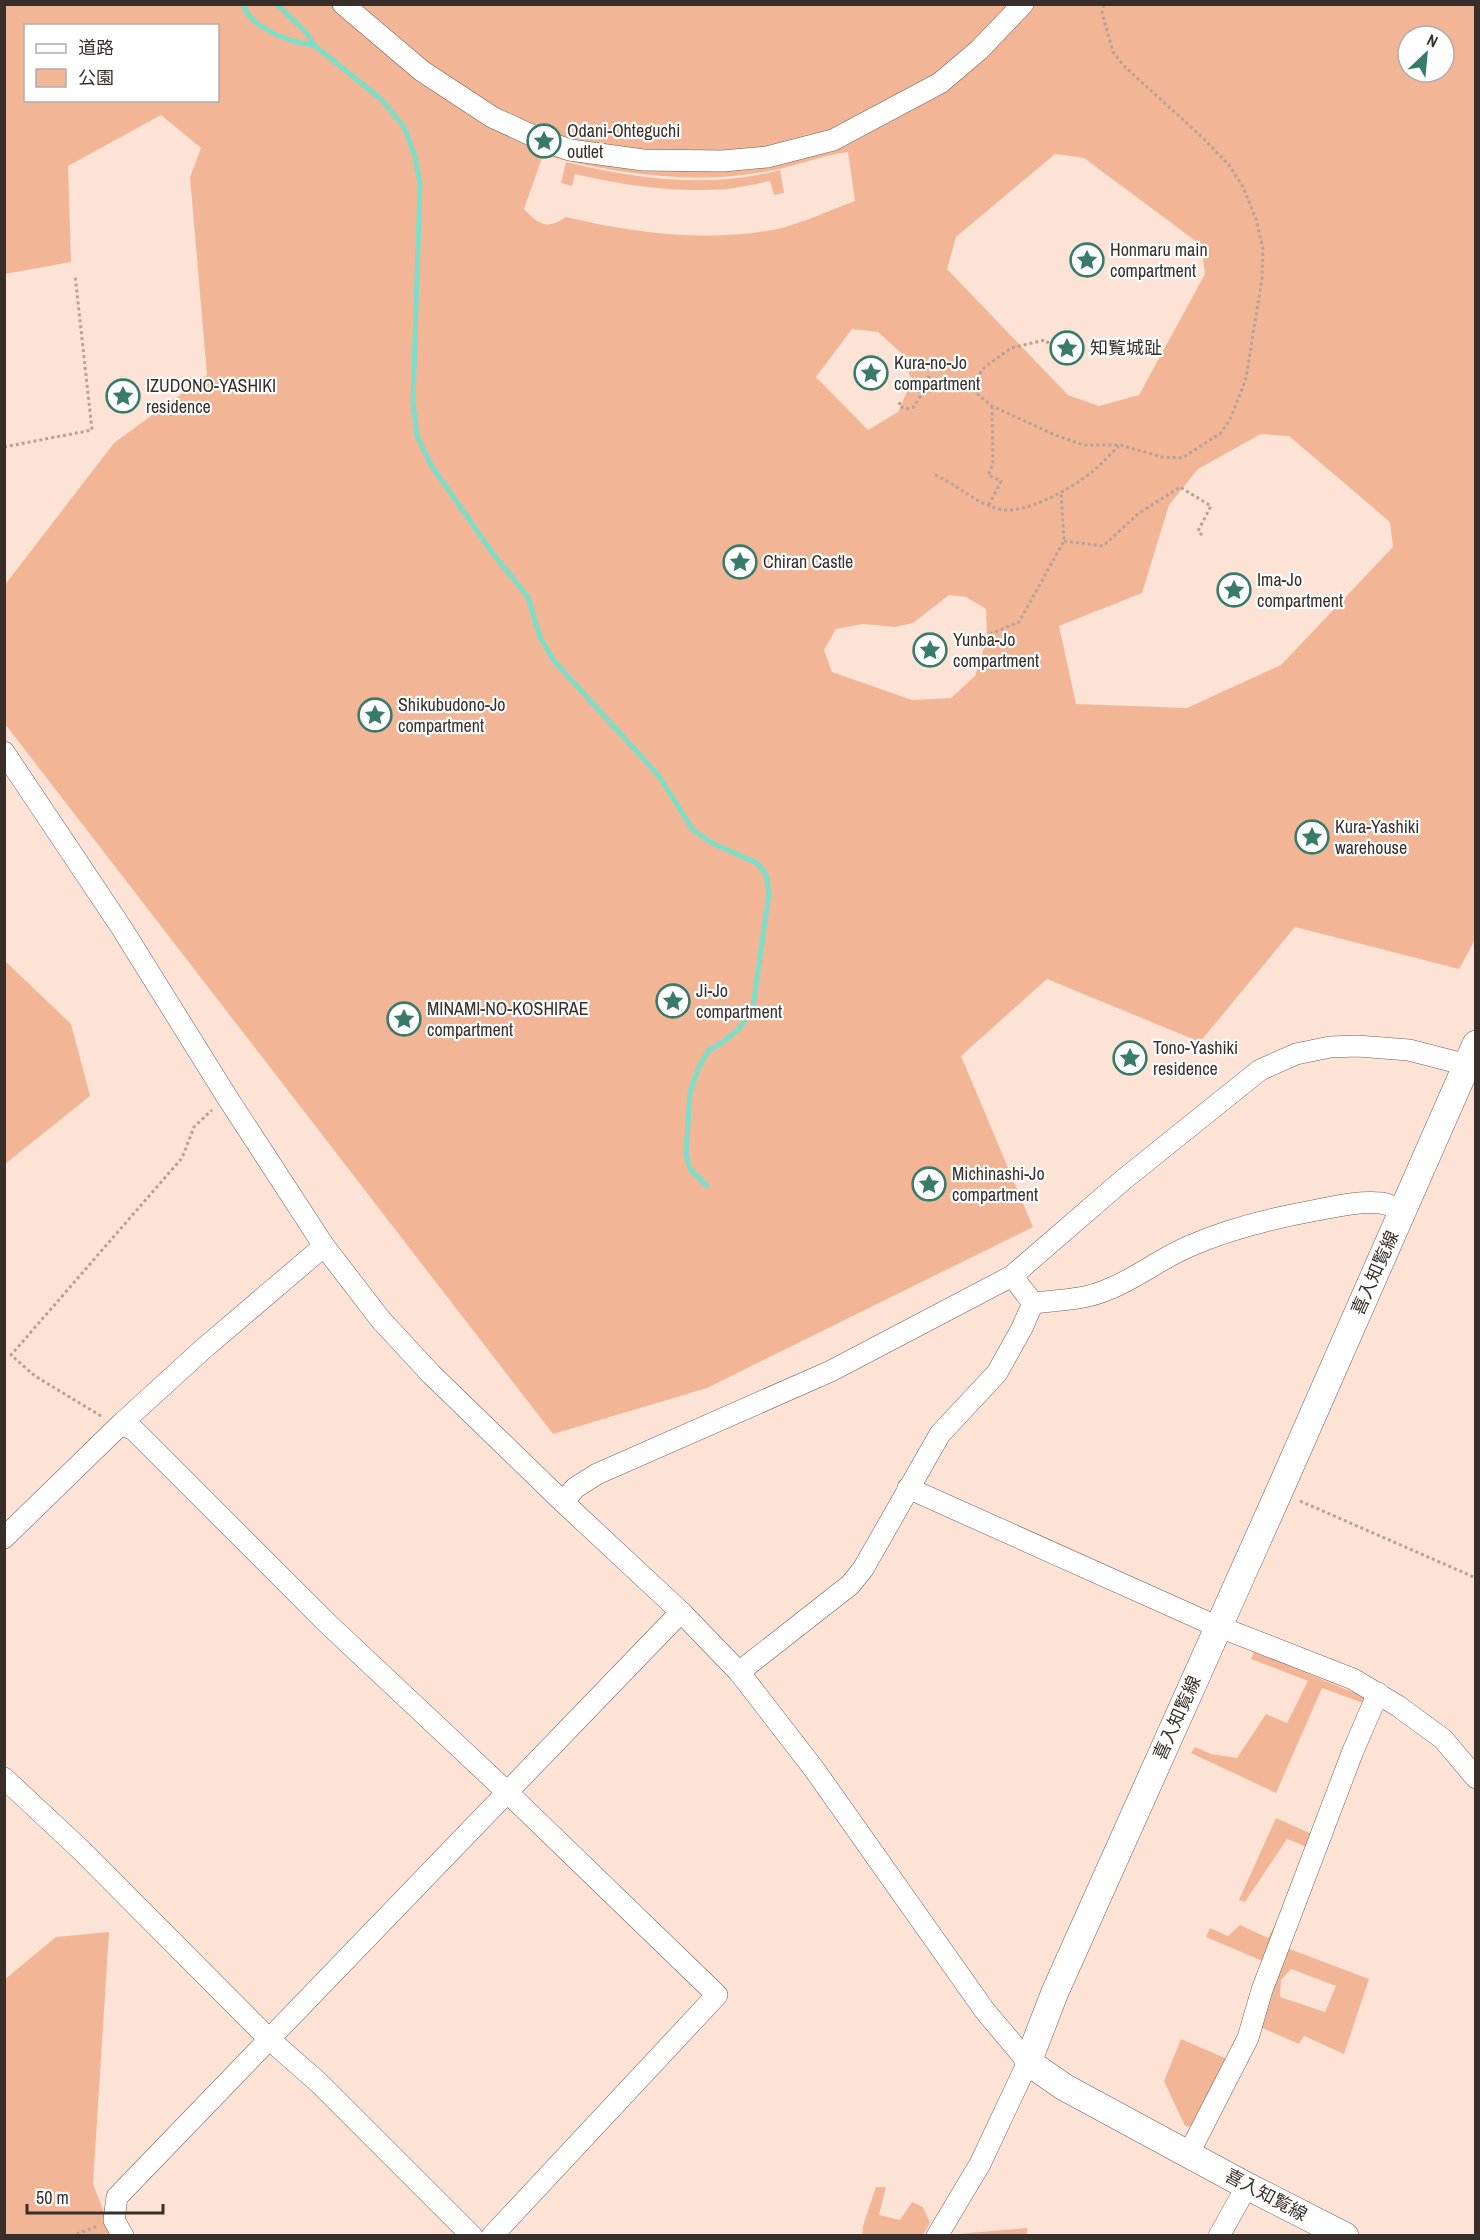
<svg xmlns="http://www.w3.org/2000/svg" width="1480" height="2240" viewBox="0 0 1480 2240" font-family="'Archivo Narrow','Noto Sans JP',sans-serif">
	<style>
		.green { fill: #f2b697; fill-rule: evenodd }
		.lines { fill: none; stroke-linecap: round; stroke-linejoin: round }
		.stream { stroke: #7dddc6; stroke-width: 5 }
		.minor-casing { stroke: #735d53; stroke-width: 22 }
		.major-casing { stroke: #735d53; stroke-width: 28 }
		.path { stroke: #b7a298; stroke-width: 3; stroke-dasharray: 3 3; stroke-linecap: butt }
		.minor { stroke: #fff; stroke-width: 21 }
		.major { stroke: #fff; stroke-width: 27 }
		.labels { text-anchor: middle; stroke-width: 4.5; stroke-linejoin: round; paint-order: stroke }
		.poi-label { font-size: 18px; fill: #392f2a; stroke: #fff; text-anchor: start }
		.street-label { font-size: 18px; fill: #392f2a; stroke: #fff }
	</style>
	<rect width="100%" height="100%" fill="#fde3d6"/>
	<g class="green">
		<path d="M5,5H1475V940L1459,969L1295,927L1200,1042L1047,979L961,1056L1033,1227L707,1388L553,1434L5,724L4,586L114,443L207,375L190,177L201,148L161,115L68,166L71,262L5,274ZM26,26H218V100H26ZM1408,36H1444V72H1408ZM848,152L855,201C830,210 803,223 777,229C708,243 633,233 566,217C547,230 539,225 524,209L543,155C614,173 689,185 763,172C791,168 819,156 848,152ZM1055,154L1084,158L1201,245L1205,274L1139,395L1099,406L1068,395L947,269L956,237ZM852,329L878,332L901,353L912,381L898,412L868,430L816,377ZM1261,434L1289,436L1390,522L1393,547L1281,665L1187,708L1076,704L1059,626L1142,593L1169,505L1198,469ZM949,595L966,597L986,609L987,638L975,676L951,698L912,700L832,672L824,650L836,629L863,624L895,627L913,623Z"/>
		<path d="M566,162C636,179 708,189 780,170L784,193L774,195L770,181C756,184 742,187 728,189C677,193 625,186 575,174L572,186L561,183Z"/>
		<path d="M5,961L71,1024L90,1096L5,1164Z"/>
		<path d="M1254,1652L1365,1697L1363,1703L1322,1688L1276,1793L1191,1753L1195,1747L1211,1754L1237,1758L1266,1714L1287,1723L1308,1681L1251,1659Z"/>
		<path d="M1276,1818L1312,1834L1307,1847L1287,1839L1245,1902L1239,1900Z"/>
		<path d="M1290,1897L1287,1948L1369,1979L1344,2054L1304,2036L1299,2044L1258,2026L1277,1967L1206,1937L1210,1928L1228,1936L1240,1925L1268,1938ZM1291,1969L1336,1986L1325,2012L1280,1997L1281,1980Z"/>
		<path d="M109,1932L93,2184L113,2235H5L4,1980L56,1937Z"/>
		<path d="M1181,2039L1227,2059L1193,2127L1185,2126L1164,2081Z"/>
		<path d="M876,2187H886L879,2215L900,2220L912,2202L923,2207L930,2223L923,2235H862L863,2226Z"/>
		<path d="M1027,2228V2235L946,2236V2235Z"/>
	</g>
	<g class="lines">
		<g class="stream">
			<path d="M243,4C250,28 291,43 314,45"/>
			<path d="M276,4L306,32L314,45L381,99L404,127L415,156L420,184L413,403L417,436L431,465L494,555L528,597L540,637L554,661L659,776L693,830L714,844L757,863L766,874L769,894L753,1006L740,1028L723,1042L708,1051L699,1067L690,1092L686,1154L690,1169L707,1186"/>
		</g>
		<defs>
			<g id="minor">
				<path d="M343,4L422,71L492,117L544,141L570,150L643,160L723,161L767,157L833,140L940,83L979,50L1023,4"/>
				<path d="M4,752L121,927L227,1097L324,1246L381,1320L431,1374L563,1502L681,1612L739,1672L814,1769L985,2011L1028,2062L980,2164L937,2236"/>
				<path d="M1033,1303C1059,1300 1085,1300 1109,1289C1137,1278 1161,1258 1190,1246C1231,1228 1273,1218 1317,1210C1338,1206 1359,1201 1381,1203C1388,1204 1396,1208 1403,1210"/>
				<path d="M121,1424L134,1430L328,1624L507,1792L717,1995L492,2236"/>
				<path d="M908,1488L1207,1622L1353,1679L1398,1706L1443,1739L1476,1778"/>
				<path d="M563,1502L575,1488L597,1474L831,1371L1012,1276L1123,1180L1260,1070L1296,1054L1330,1047L1357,1046L1409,1050L1467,1065"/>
				<path d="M4,1538L121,1424L202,1350L324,1246"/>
				<path d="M739,1672L850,1585L863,1569L940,1434L997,1373L1022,1328L1033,1303L1012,1276"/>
				<path d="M4,1778L81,1850L269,2039L318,2082L472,2236"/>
				<path d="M1189,2153L1248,2038L1262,1990L1353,1751L1378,1693"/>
				<path d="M123,2236L114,2220L117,2197L681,1612"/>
				<path d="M1219,2236L1247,2186"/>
			</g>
			<path id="major" d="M1345,2236L1247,2186L1064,2087L1028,2062L1055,1992L1279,1492L1476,1044"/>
		</defs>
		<use href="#minor" class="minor-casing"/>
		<use href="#major" class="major-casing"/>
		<g class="path">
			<path d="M1058,351L1045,340L1011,348L985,367L969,387L992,406L1055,435L1083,445H1120L1162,457L1182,458L1221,433L1230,419L1239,397L1246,378L1262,279L1263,249L1256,219L1243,187L1229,165L1203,138L1124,66L1113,52L1102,13L1104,4"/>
			<path d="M900,402L899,406L906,409L914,407L920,397L919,391L928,377L969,387"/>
			<path d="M4,447L92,430L75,275"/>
			<path d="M935,475C956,484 973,501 995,508C1022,518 1072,488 1092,472C1102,464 1110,454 1119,446"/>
			<path d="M989,505L1001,481L988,475L993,464L992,406"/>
			<path d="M1064,541L1103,546L1139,513L1180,487L1211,506L1198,531L1203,536"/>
			<path d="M973,641L1019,622L1064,541L1061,492"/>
			<path d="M101,1416L35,1376L11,1355L182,1158L194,1127L212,1110"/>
			<path d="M1300,1501L1476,1578"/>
			<path d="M71,2236L98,2226"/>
		</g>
		<use href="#minor" class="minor"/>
		<use href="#major" class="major"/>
	</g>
	<defs>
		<symbol id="sight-ring" viewBox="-11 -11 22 22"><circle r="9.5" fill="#fff" stroke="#397b6b" stroke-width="1.5"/><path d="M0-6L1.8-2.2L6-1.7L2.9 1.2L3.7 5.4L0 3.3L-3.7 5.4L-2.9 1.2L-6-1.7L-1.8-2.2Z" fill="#397b6b"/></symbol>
	</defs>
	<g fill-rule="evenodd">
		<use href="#sight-ring" x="525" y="122" width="38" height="38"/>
		<use href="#sight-ring" x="1068" y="241" width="38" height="38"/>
		<use href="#sight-ring" x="1048" y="329" width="38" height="38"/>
		<use href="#sight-ring" x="852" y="354" width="38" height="38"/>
		<use href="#sight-ring" x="104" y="377" width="38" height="38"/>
		<use href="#sight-ring" x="721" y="543" width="38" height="38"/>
		<use href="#sight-ring" x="1215" y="571" width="38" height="38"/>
		<use href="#sight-ring" x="911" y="631" width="38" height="38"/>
		<use href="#sight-ring" x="356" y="696" width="38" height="38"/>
		<use href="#sight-ring" x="1293" y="818" width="38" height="38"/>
		<use href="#sight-ring" x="654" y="982" width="38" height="38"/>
		<use href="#sight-ring" x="385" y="1000" width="38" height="38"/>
		<use href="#sight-ring" x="1111" y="1039" width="38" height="38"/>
		<use href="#sight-ring" x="910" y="1165" width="38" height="38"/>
	</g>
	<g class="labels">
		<g class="poi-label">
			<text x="567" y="137">Odani-Ohteguchi<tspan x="567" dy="21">outlet</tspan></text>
			<text x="1110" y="256">Honmaru main<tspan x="1110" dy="21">compartment</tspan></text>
			<text x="1090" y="354">知覧城趾</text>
			<text x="894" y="369">Kura-no-Jo<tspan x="894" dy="21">compartment</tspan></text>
			<text x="146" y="392">IZUDONO-YASHIKI<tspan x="146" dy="21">residence</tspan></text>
			<text x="763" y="568">Chiran Castle</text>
			<text x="1257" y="586">Ima-Jo<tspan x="1257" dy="21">compartment</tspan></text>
			<text x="953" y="646">Yunba-Jo<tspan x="953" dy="21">compartment</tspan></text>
			<text x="398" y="711">Shikubudono-Jo<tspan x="398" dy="21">compartment</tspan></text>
			<text x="1335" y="833">Kura-Yashiki<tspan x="1335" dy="21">warehouse</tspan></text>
			<text x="696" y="997">Ji-Jo<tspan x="696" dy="21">compartment</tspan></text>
			<text x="427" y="1015">MINAMI-NO-KOSHIRAE<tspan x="427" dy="21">compartment</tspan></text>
			<text x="1153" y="1054">Tono-Yashiki<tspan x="1153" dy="21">residence</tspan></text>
			<text x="952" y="1180">Michinashi-Jo<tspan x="952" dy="21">compartment</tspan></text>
		</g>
		<g class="street-label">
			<text transform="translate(1375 1273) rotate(-66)" y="6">喜入知覧線</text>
			<text transform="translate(1177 1718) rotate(-66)" y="6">喜入知覧線</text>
			<text transform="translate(1266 2195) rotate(28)" y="6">喜入知覧線</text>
		</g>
	</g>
	<rect width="1480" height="2240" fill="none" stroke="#392f2a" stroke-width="12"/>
	<rect x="24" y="24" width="195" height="78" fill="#ffffff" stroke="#b0acaa" stroke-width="1.5"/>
	<rect x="36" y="44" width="30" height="9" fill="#ffffff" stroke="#b0acaa" stroke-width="1.5"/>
	<text x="78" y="54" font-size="18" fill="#392f2a">道路</text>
	<rect x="36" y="69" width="30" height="18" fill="#f2b697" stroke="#b0acaa" stroke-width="1.5"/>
	<text x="78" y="84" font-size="18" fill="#392f2a">公園</text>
	<g transform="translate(1426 54) rotate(26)"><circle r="28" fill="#ffffff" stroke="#b0acaa" stroke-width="1.5"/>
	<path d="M0-4.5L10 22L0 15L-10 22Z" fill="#397b6b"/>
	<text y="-9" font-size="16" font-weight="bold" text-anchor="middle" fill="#392f2a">N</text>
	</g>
	<path d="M27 2204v9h136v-9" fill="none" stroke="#392f2a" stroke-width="3"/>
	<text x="36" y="2204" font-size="18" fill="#392f2a" stroke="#ffffff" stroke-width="4.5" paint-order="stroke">50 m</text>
</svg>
